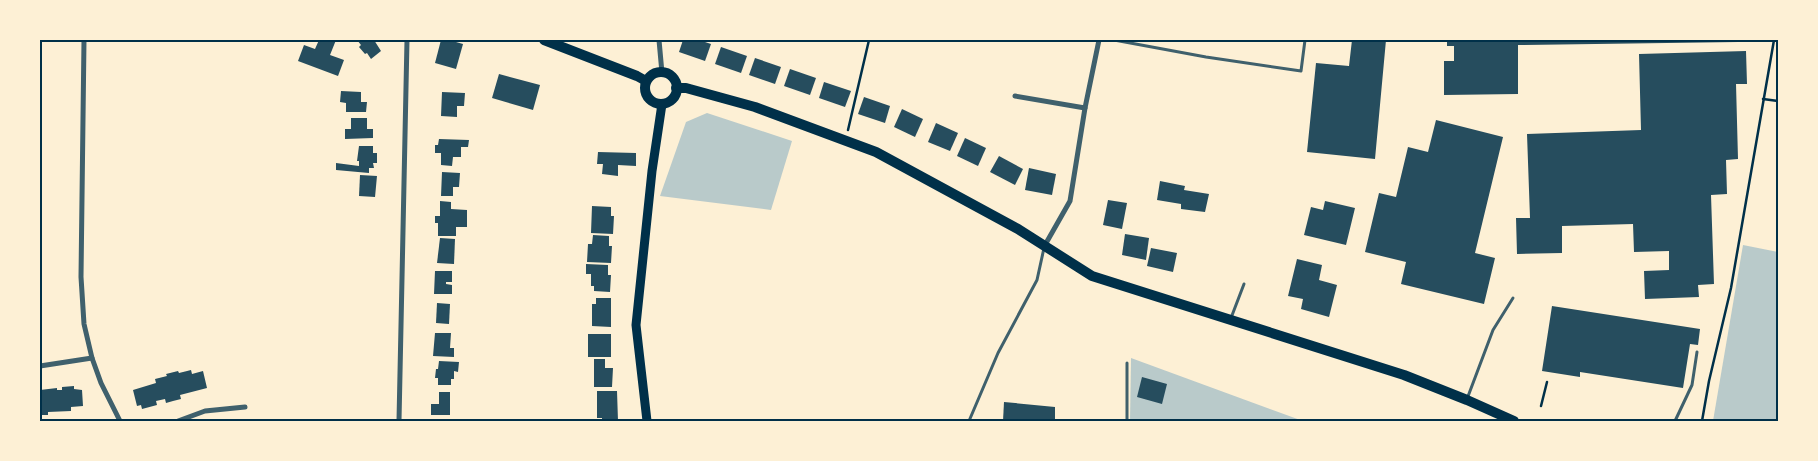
<svg xmlns="http://www.w3.org/2000/svg" width="1818" height="461" viewBox="0 0 1818 461" font-family="'Roboto Condensed',sans-serif">
	<style>
		.green { fill: #b9caca }
		.building { fill: #264d5e }
		.lines { fill: none; stroke-linecap: round; stroke-linejoin: round }
		.path { stroke: #003049; stroke-width: 2.5 }
		.service { stroke: #3f606c; stroke-width: 3 }
		.minor { stroke: #3f606c; stroke-width: 5 }
		.secondary { stroke: #003049; stroke-width: 9 }
		.primary { stroke: #003049; stroke-width: 10 }
		.neatline { fill: none; stroke: #003049; stroke-width: 2 }
	</style>
	<rect width="100%" height="100%" fill="#fdf0d5"/>
	<g class="green">
		<path d="M707,113L792,141L771,210L660,196L686,122Z"/>
		<path d="M1743,245L1778,252V421H1713Z"/>
		<path d="M1131,358L1303,421H1130Z"/>
	</g>
	<g class="building">
		<path d="M319,40H336L330,55L344,60L338,76L298,61L304,45L315,49Z"/>
		<path d="M357,40H374L381,51L371,59L367,53L365,54L359,47L361,45Z"/>
		<path d="M441,40H449L463,44L456,69L435,63Z"/>
		<path d="M683,40H699L711,44L705,61L679,52Z"/>
		<path d="M1352,40H1386L1375,159L1307,152L1316,63L1349,66Z"/>
		<path d="M1447,40H1738V42L1518,45V94L1444,95V61H1454V46H1447Z"/>
		<path d="M721,47L747,56L741,73L715,64Z"/>
		<path d="M1746,51L1747,84H1736L1738,159L1726,160L1727,194L1711,195L1714,284L1698,285L1699,297L1645,299L1644,271L1669,270V251L1634,252L1633,224L1562,226V253L1517,254L1516,218H1530L1527,134L1641,130L1639,54Z"/>
		<path d="M755,58L781,67L775,84L749,75Z"/>
		<path d="M790,69L816,78L810,95L784,86Z"/>
		<path d="M499,74L540,85L533,110L492,98Z"/>
		<path d="M824,82L851,91L845,107L819,98Z"/>
		<path d="M341,91L361,92V102H367L366,112H346V103L340,102Z"/>
		<path d="M442,92L465,93L464,106H457V117L441,116Z"/>
		<path d="M864,97L890,106L885,123L858,114Z"/>
		<path d="M902,109L923,119L915,137L894,127Z"/>
		<path d="M351,118H367V129H373V138L345,139V129H351Z"/>
		<path d="M1436,120L1503,137L1475,253L1495,258L1484,304L1401,284L1406,262L1365,252L1379,193L1396,197L1408,147L1428,152Z"/>
		<path d="M936,123L958,133L950,151L928,142Z"/>
		<path d="M965,138L986,148L978,166L957,156Z"/>
		<path d="M439,139L469,140L468,147H461V157H453L452,166L441,165V153H435V145H438Z"/>
		<path d="M359,146H373V153H377V163H373L374,168H369V173L336,170V163L359,166V161H357Z"/>
		<path d="M598,152L636,153V166L618,165V176L602,174L603,164H597Z"/>
		<path d="M999,156L1023,169L1015,185L990,172Z"/>
		<path d="M1029,168L1056,174L1052,195L1025,190Z"/>
		<path d="M442,172L460,173L459,187H453V196H441Z"/>
		<path d="M360,175L377,176L375,197L359,196Z"/>
		<path d="M1160,181L1185,186L1184,190L1209,194L1205,212L1181,209V204L1157,200Z"/>
		<path d="M1108,200L1127,203L1122,229L1103,225Z"/>
		<path d="M440,201L451,202V209L467,210V227H456V236H438V223H435V216H440Z"/>
		<path d="M1325,201L1355,208L1346,245L1304,235L1311,207L1323,210Z"/>
		<path d="M592,206L611,207V216H614L613,234L591,233Z"/>
		<path d="M1125,234L1149,238L1146,260L1122,255Z"/>
		<path d="M593,235L609,236V246H612L611,263L587,262L588,244H592Z"/>
		<path d="M440,238L455,239L454,264L437,263Z"/>
		<path d="M1151,248L1177,253L1173,272L1147,266Z"/>
		<path d="M1297,259L1322,265L1319,280L1337,285L1329,317L1301,309L1303,299L1288,296Z"/>
		<path d="M586,264L608,265V275H611L610,292L594,291V286H591V274H586Z"/>
		<path d="M435,271H452V282H446V284L452,285V294H434Z"/>
		<path d="M596,298H611V327L592,326V304H596Z"/>
		<path d="M437,303L450,304L449,324L436,323Z"/>
		<path d="M1552,306L1700,329L1698,345L1690,344L1683,388L1580,372V377L1542,371Z"/>
		<path d="M435,333H451L450,348H454V357L433,356Z"/>
		<rect x="588" y="334" width="23" height="23"/>
		<path d="M594,359H605V368H613L612,387H594Z"/>
		<path d="M439,361L459,362L458,372L454,371V379H451V385H438V378H435L436,369H438Z"/>
		<path d="M191,370L192,374L203,371L207,388L180,395L181,399L173,401L166,403L165,399L156,401L157,405L142,409L141,405L137,406L133,390L156,383L155,379L167,376L166,374L178,371L179,373Z"/>
		<path d="M1142,377L1167,384L1162,404L1137,397Z"/>
		<path d="M74,386V389L82,390L83,406L71,407V411L48,412V415H41L40,390L57,388V390H62V387Z"/>
		<path d="M597,391H617L618,421H602V418H597Z"/>
		<path d="M439,392H450V415H431V404H439Z"/>
		<path d="M1004,402L1055,407V421H1003Z"/>
	</g>
	<g class="lines">
		<g class="path">
			<path d="M1763,99L1778,101"/>
			<path d="M848,130L869,40"/>
			<path d="M1541,406L1547,382"/>
			<path d="M1702,421L1709,381L1731,288L1774,40"/>
		</g>
		<g class="service">
			<path d="M1114,40L1206,57L1301,71L1305,40"/>
			<path d="M1231,318L1244,284"/>
			<path d="M1467,399L1493,330L1513,298"/>
			<path d="M969,421L998,353L1037,280L1044,248"/>
			<path d="M1127,421V363"/>
			<path d="M1675,421L1692,385L1697,352"/>
		</g>
		<g class="minor">
			<path d="M84,40L81,277L84,324L92,358L101,383L120,421"/>
			<path d="M659,40L662,73"/>
			<path d="M1015,96L1085,108"/>
			<path d="M1045,245L1070,201L1085,108L1099,40"/>
			<path d="M40,366L92,358"/>
			<path d="M178,421L205,411L245,407"/>
			<path d="M399,421L407,40"/>
		</g>
		<path class="secondary" d="M647,421L636,325L652,171L662,104"/>
		<g class="primary">
			<path d="M544,40L637,76L646,81"/>
			<circle cx="661" cy="88" r="16"/>
			<path d="M676,88H686L755,107L876,152L1018,229L1092,276L1404,375L1467,400L1514,421"/>
		</g>
	</g>
	<rect width="1818" height="461" fill="none" stroke="#fdf0d5" stroke-width="82"/>
	<rect x="41" y="41" width="1736" height="379" class="neatline"/>
</svg>
